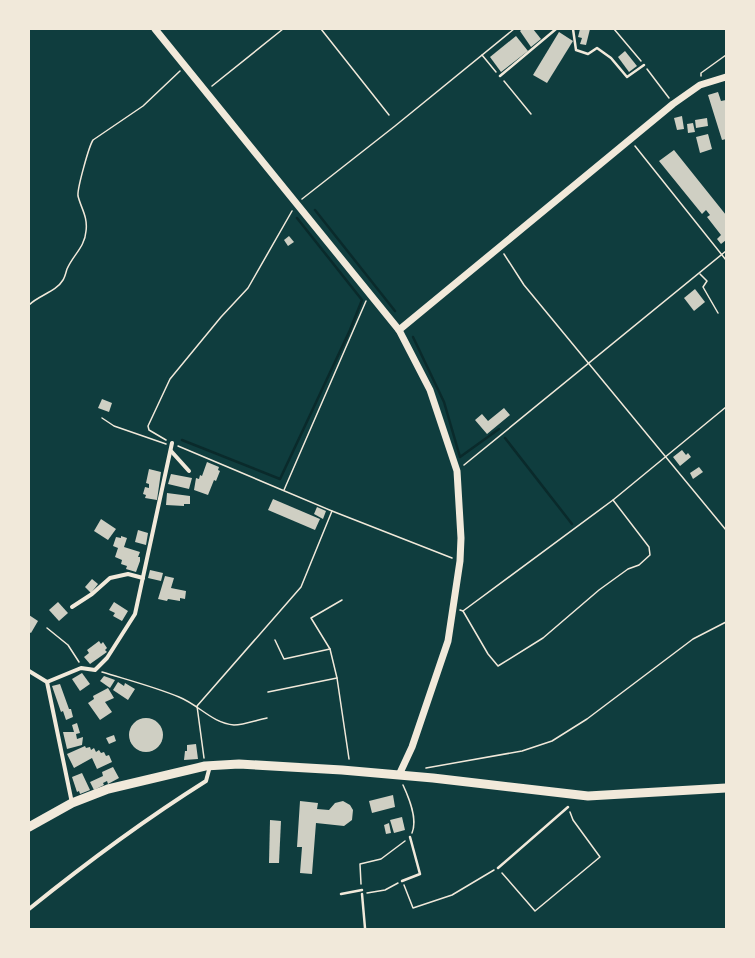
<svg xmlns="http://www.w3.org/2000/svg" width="755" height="958" viewBox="0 0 755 958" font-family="Inter,sans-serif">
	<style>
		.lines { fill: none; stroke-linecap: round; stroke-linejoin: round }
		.stream { stroke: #0a2a2b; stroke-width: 2.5 }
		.building { fill: #cfcfc3 }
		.path { stroke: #f1e9da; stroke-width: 1.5 }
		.service { stroke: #f1e9da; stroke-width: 2.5 }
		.minor { stroke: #f1e9da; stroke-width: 4 }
		.tertiary { stroke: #f1e9da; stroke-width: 7 }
		.trunk { stroke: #f1e9da; stroke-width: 9 }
	</style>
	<rect width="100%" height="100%" fill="#0f3d3e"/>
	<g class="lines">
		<g class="stream">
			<path d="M315,210L395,311"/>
			<path d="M413,337L444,402L460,457L499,429"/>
			<path d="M505,438L572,524"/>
			<path d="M182,440L280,479L350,330L362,300L297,218"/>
		</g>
	</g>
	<g class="building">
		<path d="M522,29H533L541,39L531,47L520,31Z"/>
		<path d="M580,29H590L586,45L580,44L582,38L578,37Z"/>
		<path d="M559,32L573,41L547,83L533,75Z"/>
		<path d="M516,36L528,51L501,72L490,57Z"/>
		<path d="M625,51L637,66L629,72L618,57Z"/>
		<path d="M718,92L721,101L726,100V139L722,140L708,95Z"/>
		<path d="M682,116L684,129L677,130L674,118Z"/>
		<path d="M707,118L708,126L696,128L695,120Z"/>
		<path d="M693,123L695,132L688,133L687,124Z"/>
		<path d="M708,134L712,149L700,153L696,137Z"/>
		<path d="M674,150L726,215V240L721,244L717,239L721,235L707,217L710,215L706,210L702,214L659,161Z"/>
		<path d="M289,236L294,242L288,246L284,240Z"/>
		<path d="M695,289L705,302L694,311L684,298Z"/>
		<path d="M102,399L112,403L109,412L98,408Z"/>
		<path d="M504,408L510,415L487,434L475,420L482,414L488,421Z"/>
		<path d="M682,450L686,455L688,453L691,457L680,466L673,457Z"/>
		<path d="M207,462L219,467L218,470L220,471L216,481L214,480L208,495L194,490L196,478L199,479L200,475L202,476Z"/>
		<path d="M699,467L703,472L693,479L690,473Z"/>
		<path d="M149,469L161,472L157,500L145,498L146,495L143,494L145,487L149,488V484L146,483Z"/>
		<path d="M171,474L192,478L189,489L168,484Z"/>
		<path d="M167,493L190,496V504H184V506L166,505Z"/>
		<path d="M273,499L320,519L315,530L268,510Z"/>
		<path d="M317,507L326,511L323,519L314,514Z"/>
		<path d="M101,519L116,529L108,540L94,531Z"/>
		<path d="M138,530L148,533L146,545L135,542Z"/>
		<path d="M121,536L127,538L124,547L140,552L138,557H140V561L136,572L126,569L127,566L121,564L122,560L115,557L118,548L113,546L116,537L121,538Z"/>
		<path d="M150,570L163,573L161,581L148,578Z"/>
		<path d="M165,576L174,578L171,588L186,591L185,599L180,598V601L168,599L167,601L158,599Z"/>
		<path d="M92,579L98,584L91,593L85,587Z"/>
		<path d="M58,602L68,613L59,621L49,610Z"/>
		<path d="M114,602L128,611L122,621L113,616L115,613L109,610Z"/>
		<path d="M29,615L38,621L31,633L29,632Z"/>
		<path d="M99,641L101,644L103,642L107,648L105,650L107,652L90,664L84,657L89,653L87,650Z"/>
		<path d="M82,673L90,684L80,691L72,679Z"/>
		<path d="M104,676L115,680L110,688L100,681Z"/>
		<path d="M118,682L124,686L125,683L135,689L128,700L113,690Z"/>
		<path d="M60,684L69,709H71L73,717L66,720L63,711L61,712L52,686Z"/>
		<path d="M108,688L114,698L105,702L112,712L100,720L88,703L94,699L93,696Z"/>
		<circle cx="146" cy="735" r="17"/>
		<path d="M77,723L80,733L76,734L77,739L83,737L82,745L67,749L63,732H74L72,725Z"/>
		<path d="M114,735L116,741L109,744L106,738Z"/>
		<path d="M196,744L198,759L184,760L185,751H187V745Z"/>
		<path d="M85,746L86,748L90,747L91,750L94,748L96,752L99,750L101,753L104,752L106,756L109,755L112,762L97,769L92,758L74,768L67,754Z"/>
		<path d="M113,767L119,778L108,784L107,781L103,783L104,785L94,790L90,782L103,776L102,772Z"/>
		<path d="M82,773L90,790L80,794L79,791L77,792L72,777Z"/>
		<path d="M393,795L395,807L372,813L369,801Z"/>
		<path d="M300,801L318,803L317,809L329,810L335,803L343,801L350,805L353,810L352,820L344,826L316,823L312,874L300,873L302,847H297Z"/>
		<path d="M402,817L405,830L394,833L390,820Z"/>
		<path d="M270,820L281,821L279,863H269Z"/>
		<path d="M389,823L391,833L386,834L384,825Z"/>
	</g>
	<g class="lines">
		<g class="path">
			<path d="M321,29L389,115"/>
			<path d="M614,29L641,61"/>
			<path d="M482,55L496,72"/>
			<path d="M647,69L669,98"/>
			<path d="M701,76V73L726,55"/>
			<path d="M504,81L531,114"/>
			<path d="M212,86L283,29"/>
			<path d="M635,146L726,260"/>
			<path d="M302,199L395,126L514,29"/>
			<path d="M504,254L524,285L726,530"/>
			<path d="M700,274L707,281L703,287L718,313"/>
			<path d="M29,305C39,295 56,292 63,280C65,277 66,272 67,269C73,255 85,247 86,231C88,217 81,208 78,196C77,189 89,146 93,140L143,106L180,71"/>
			<path d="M102,418L114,426L166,444"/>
			<path d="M166,440L149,430L148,426L170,379L221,317L248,288L292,211"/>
			<path d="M178,446L332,511L452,558"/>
			<path d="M464,465L726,251"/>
			<path d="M284,490L366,301"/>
			<path d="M342,600L311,618L330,649L337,678L349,759"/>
			<path d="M460,610L463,611L613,500L726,407"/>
			<path d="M463,611L488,654L498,666L543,638L599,590L628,569L639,565L650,555L649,547L613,500"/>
			<path d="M47,628L68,645L79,662"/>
			<path d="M275,640L284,659L330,649"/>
			<path d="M102,672C128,680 155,687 179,697C199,705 212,723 234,725C244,725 257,720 267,718"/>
			<path d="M268,692L337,678"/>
			<path d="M204,758L197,706L301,587L332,511"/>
			<path d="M426,768L522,751L552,741L587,719L693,639L726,622"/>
			<path d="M403,785C409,798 418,819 412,833"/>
			<path d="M502,873L535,911L600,857L573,820L570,812"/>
			<path d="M361,884L360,864L381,859L405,841"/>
			<path d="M404,885L413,908L452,895L494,870"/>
			<path d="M367,893L385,890L398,883"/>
		</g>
		<g class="service">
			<path d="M573,29L576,50L588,54L597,48L611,58L627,77L644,65"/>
			<path d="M500,76L556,29"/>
			<path d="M498,868L568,807"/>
			<path d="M402,881L420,874L410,837"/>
			<path d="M341,894L362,890"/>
			<path d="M362,894L365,928"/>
		</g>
		<g class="minor">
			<path d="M171,451L189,471"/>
			<path d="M72,607L92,594L110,578L128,574L143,578"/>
			<path d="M29,671L47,682L72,803"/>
			<path d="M47,682L81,668L95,670L107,658L135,614L172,443"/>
			<path d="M29,909C86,863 144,820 206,781L210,766"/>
		</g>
		<g class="tertiary">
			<path d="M155,29L399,330L430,390L457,471L461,538L460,561L448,641L412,747L399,775"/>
			<path d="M399,330L673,104L700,85L726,77"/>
		</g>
		<path class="trunk" d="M29,827L72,803L108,789L205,766L239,764L342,770L433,778L588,796L726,788"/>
	</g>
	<rect width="755" height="958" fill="none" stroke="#f1e9da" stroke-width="60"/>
</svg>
